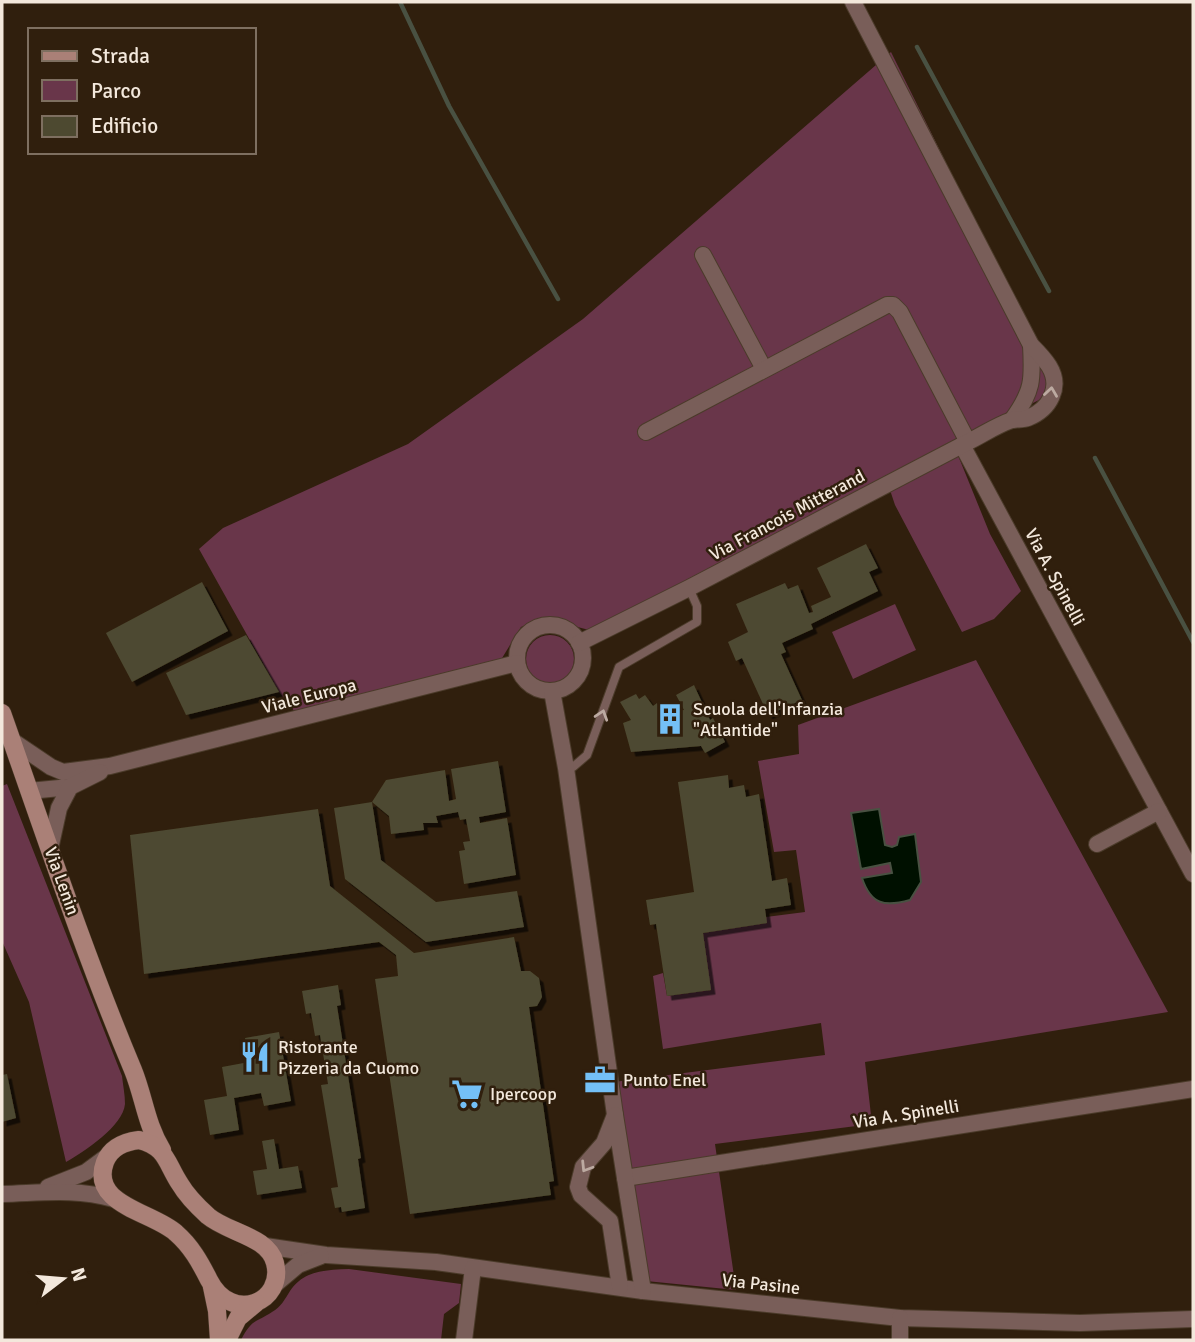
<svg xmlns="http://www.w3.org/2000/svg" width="1195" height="1342" viewBox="0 0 1195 1342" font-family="Signika,sans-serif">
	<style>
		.green { fill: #69364a }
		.water { fill: #001000; stroke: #495142; stroke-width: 2 }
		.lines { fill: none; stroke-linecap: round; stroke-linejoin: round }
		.stream { stroke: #495142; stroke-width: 4.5 }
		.building { fill: #4d4930; filter: url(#shadow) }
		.service-casing { stroke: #4b3b2a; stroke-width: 10 }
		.minor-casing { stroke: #4b3b2a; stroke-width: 18 }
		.secondary-casing { stroke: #4b3b2a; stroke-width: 19 }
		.service { stroke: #795e59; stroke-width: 8 }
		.minor { stroke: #795e59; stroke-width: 16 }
		.secondary { stroke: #aa8077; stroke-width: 18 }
		.oneway { stroke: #bcaaa1 }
		.labels { text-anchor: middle; stroke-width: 5; stroke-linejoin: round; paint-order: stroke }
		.street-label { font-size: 18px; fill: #f3e8dc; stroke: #301f0d }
		.poi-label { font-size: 18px; fill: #f3e8dc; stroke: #301f0d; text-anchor: start }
	</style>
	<defs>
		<filter id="shadow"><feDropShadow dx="4.5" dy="4.5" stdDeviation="0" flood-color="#0009"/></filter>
	</defs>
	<rect width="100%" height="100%" fill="#301f0d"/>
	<g class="green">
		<path d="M891,52L1059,390L953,443L990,534L1021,591L994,619L962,632L895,505L886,478L696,581L589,630L543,618L521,627L496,668L295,712L279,692L199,549L223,528L408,444L583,319Z"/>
		<path d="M895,604L916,650L853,679L832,632Z"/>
		<circle cx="550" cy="659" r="24"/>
		<path d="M976,660L1168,1012L865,1062L872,1124L715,1144L736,1290L646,1281L614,1082L825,1055L821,1023L663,1049L653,976L663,973L667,996L710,990L703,933L766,923V917L805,912L796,850L774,852L758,761L799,754L798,725Z"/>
		<path d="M7,784L122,1076C123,1085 125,1095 125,1104C123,1126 84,1152 66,1162L29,1002L2,941V786Z"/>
		<path d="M349,1269L461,1284L459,1303L444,1314L441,1340H241C252,1319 255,1323 272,1312C281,1307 285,1299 290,1291C304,1270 326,1270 349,1269Z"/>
	</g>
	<path class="water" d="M879,809L885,845L892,847L897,845L899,837L915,834L921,882L910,900C885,907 871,905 862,878L892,873L890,863L861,869L851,813Z"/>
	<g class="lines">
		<g class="stream">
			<path d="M400,2L449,106L558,299"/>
			<path d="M917,47L1049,291"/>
			<path d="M1095,458L1193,642"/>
		</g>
	</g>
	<g class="building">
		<path d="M866,544L878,568L869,572L878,591L811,624L813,629L782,643L786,652L781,654L802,700L768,715L742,658L736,661L728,642L748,632L736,604L785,583L788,589L798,585L809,613L813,612L811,606L831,597L817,568Z"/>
		<path d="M202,582L228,631L132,682L106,633Z"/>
		<path d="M246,635L279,692L186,715L166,673Z"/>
		<path d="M694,685L710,720L713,718L725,742L705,753L701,746L631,752L623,723L631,720L620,702L636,694L639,699L645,695L653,706L657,703L663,712L684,710L676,695Z"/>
		<path d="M498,761L506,812L479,817L480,823L507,818L516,875L464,884L459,851L465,850L463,842L470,841L466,819L460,820L458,812L436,816L438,823H423L424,830L391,834L389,816L372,802L386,780L445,770L449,801L456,799L451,769Z"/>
		<path d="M728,775L729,788L744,785L746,797L759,794L772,881L787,878L791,905L765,909L767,923L703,933L711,990L667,996L656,924L650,925L646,900L694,892L678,782Z"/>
		<path d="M372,802L381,860L436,902L517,891L524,927L426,942L345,879L334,808Z"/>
		<path d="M318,809L330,886L414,953L514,937L521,971H530L539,978L542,997L537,1006L529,1007L554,1181L549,1182L551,1195L410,1214L375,979L398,976L396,955L379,942L144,974L130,835Z"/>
		<path d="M338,985L341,1005L337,1006L361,1158L358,1159L365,1208L342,1212L341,1207L335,1208L331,1188L338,1187L321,1085L328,1084L320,1035L315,1036L311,1013L306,1014L302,991Z"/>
		<path d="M279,1032L291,1101L264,1106L261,1093L234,1098L239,1130L210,1135L204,1100L227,1096L222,1067L249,1062L245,1038Z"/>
		<path d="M7,1074L16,1118L2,1122V1075Z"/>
		<path d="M274,1139L279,1169L298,1166L302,1188L257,1195L253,1171L267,1169L262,1141Z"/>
	</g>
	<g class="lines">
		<defs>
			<path id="service" d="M566,768L573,767L587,755L619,667L697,622V606L689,588"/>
			<g id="minor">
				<path d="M703,255L764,369"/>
				<path d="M1012,420C1033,391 1033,380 1031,345"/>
				<path d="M646,432L887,305H893L900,312L968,442"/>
				<path d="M962,445L1193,874"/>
				<circle cx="550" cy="658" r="33"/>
				<path d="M579,643L689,588L968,442C982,435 997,425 1012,420C1018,419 1023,420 1028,418C1050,409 1062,387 1049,366C1044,358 1037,351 1031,345L853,2"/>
				<path d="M552,691L566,768L615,1115"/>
				<path d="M11,740L51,767L63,772L110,766L517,663"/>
				<path d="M29,791L70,787"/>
				<path d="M1097,844L1159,811"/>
				<path d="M50,849L59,808L70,787L100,772"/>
				<path d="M625,1178L1193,1089"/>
				<path d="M48,1187L86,1172L109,1155"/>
				<path d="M2,1194C42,1193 74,1188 114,1199"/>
				<path d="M265,1246L326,1255L436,1262L643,1291L900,1318L1080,1323L1193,1319"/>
				<path d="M273,1286L298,1265L321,1256"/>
				<path d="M620,1287L610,1221L581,1195L578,1187L583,1167L604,1143L615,1115L643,1291"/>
				<path d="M900,1318V1340"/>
				<path d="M464,1340L473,1268"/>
			</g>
			<g id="secondary">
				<path d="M2,713C44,832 84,953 133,1070C144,1097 146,1124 162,1150"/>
				<path d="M139,1140C167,1147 166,1163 180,1184C187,1196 197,1206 208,1216C228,1233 268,1236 275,1263C285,1302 232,1325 209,1280C200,1262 191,1246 176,1233C153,1212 89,1205 105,1162C111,1147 124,1142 139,1140Z"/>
				<path d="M212,1287L217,1311L219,1340"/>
				<path d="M227,1340L238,1318L256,1303"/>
			</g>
		</defs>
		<use href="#service" class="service-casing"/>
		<use href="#minor" class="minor-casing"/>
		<use href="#secondary" class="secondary-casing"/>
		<use href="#service" class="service"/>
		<use href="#minor" class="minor"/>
		<use href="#secondary" class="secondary"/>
	</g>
	<defs><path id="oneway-chevron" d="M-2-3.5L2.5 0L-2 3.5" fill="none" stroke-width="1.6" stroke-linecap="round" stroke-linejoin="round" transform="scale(1.75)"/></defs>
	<g class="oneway">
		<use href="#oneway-chevron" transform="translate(1051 392) rotate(-82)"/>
		<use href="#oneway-chevron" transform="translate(602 715) rotate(-72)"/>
		<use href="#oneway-chevron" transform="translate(586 1167) rotate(122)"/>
	</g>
	<defs>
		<symbol id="building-bare" viewBox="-9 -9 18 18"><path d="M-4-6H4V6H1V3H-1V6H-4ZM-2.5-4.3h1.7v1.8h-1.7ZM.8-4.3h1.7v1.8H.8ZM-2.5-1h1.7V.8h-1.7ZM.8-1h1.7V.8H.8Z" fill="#74c0f6" stroke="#301f0d" stroke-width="2.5" paint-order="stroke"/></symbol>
		<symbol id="restaurant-bare" viewBox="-9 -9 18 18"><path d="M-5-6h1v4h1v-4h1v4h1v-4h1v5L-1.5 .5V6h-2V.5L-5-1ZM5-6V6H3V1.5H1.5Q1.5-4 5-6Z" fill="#74c0f6" stroke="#301f0d" stroke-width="2.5" paint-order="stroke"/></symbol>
		<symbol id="office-bare" viewBox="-9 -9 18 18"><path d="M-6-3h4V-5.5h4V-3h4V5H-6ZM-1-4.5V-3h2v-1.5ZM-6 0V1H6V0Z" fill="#74c0f6" stroke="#301f0d" stroke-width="2.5" paint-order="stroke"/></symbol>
		<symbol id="supermarket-bare" viewBox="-9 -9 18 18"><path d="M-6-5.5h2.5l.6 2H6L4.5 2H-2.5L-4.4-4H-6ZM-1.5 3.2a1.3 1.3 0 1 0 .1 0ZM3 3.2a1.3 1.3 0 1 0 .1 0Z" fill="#74c0f6" stroke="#301f0d" stroke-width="2.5" paint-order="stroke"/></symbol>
	</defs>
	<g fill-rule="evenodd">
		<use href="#building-bare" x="648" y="697" width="44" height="44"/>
		<use href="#restaurant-bare" x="233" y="1035" width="44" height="44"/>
		<use href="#office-bare" x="578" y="1058" width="44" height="44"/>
		<use href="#supermarket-bare" x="445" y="1072" width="44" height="44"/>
	</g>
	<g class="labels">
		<g class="street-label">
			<text transform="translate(787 515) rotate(-28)" y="6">Via Francois Mitterand</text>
			<text transform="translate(1055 577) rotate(62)" y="6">Via A. Spinelli</text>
			<text transform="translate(309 696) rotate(-14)" y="6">Viale Europa</text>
			<text transform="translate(62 881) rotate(70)" y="6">Via Lenin</text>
			<text transform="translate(906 1114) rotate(-9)" y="6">Via A. Spinelli</text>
			<text transform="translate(761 1284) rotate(6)" y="6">Via Pasine</text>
		</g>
		<g class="poi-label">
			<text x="693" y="715">Scuola dell'Infanzia<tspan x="693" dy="21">"Atlantide"</tspan></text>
			<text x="278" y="1053">Ristorante<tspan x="278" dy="21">Pizzeria da Cuomo</tspan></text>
			<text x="623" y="1086">Punto Enel</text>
			<text x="490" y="1100">Ipercoop</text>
		</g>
	</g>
	<rect width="1195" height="1342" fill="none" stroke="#f3e8dc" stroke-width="7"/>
	<rect x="28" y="28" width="228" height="126" fill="#301f0d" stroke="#7e6f60" stroke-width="2"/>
	<rect x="42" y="51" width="35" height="10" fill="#aa8077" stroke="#7e6f60" stroke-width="2"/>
	<text x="91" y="63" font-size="21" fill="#f3e8dc">Strada</text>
	<rect x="42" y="80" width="35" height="21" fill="#69364a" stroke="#7e6f60" stroke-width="2"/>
	<text x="91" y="98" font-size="21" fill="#f3e8dc">Parco</text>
	<rect x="42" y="116" width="35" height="21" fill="#4d4930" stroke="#7e6f60" stroke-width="2"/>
	<text x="91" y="133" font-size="21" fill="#f3e8dc">Edificio</text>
	<g transform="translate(63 1279) rotate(74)" stroke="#301f0d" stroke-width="5" paint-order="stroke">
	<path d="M0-5L12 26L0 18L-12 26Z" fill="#f3e8dc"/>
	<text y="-10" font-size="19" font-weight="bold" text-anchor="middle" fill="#f3e8dc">N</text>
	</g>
</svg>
